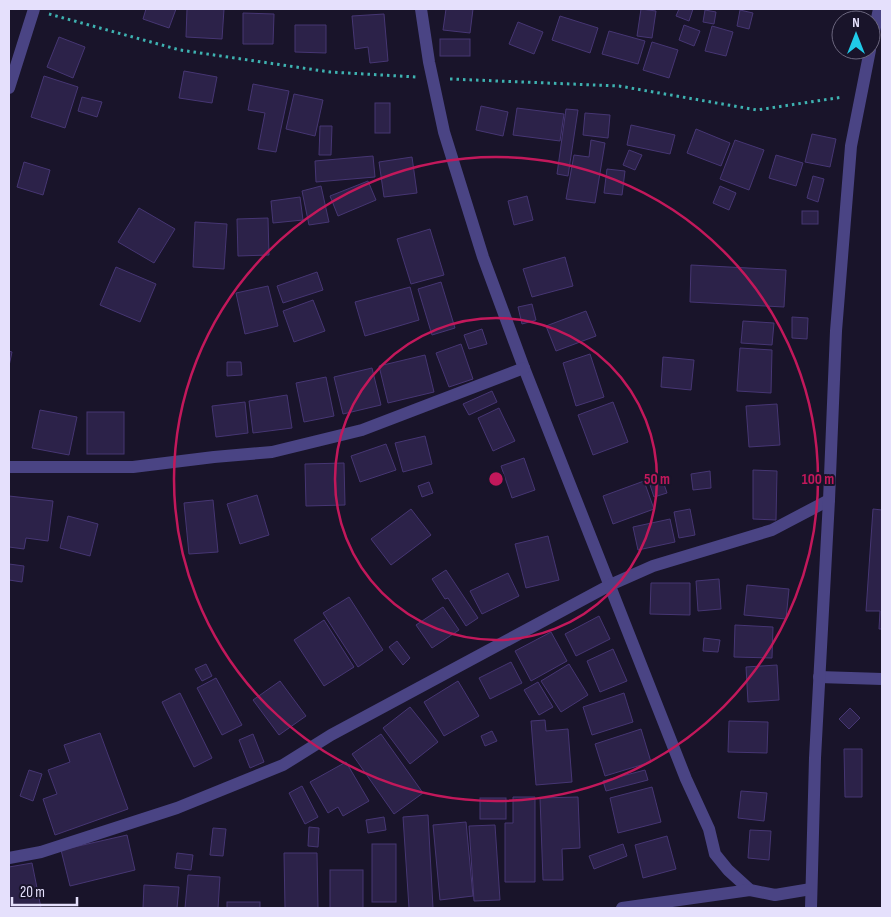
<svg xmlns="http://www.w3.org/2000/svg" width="891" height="917" viewBox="0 0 891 917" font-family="'Sofia Sans Condensed',sans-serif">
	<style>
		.building { fill: #2c2249; stroke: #463673 }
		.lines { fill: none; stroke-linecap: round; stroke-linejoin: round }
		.path { stroke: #3eb2b1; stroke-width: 3; stroke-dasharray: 2.5 4; stroke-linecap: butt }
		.minor { stroke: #4a4484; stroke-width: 12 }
		.tertiary { stroke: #4a4484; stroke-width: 12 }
		.ring { fill: none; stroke: #c2185b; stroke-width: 2.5 }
		.centre { fill: #c2185b; stroke: #19142a; stroke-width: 2.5 }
		.ring-label { font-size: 15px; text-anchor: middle; font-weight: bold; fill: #c2185b; stroke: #19142a; stroke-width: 4; stroke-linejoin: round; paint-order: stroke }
	</style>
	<rect width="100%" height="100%" fill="#19142a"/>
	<g class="building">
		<path d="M146,9H176L169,28L143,19Z"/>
		<path d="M187,9H224L222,39L186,37Z"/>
		<path d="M446,9H473L470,33L443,30Z"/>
		<path d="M641,9L656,11L652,38L637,36Z"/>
		<path d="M679,9H693L689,21L676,16Z"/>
		<path d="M705,10L716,12L714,24L703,22Z"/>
		<path d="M740,10L753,13L749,29L737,26Z"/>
		<path d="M243,13L274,14L273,44H243Z"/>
		<path d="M384,14L388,61L370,63L368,47L355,49L352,16Z"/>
		<path d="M560,16L598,28L590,53L552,40Z"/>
		<path d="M518,22L543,32L534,54L509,44Z"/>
		<path d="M295,25H326V53L295,52Z"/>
		<path d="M684,25L700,31L694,46L679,40Z"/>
		<path d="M712,26L733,32L726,56L705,51Z"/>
		<path d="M609,31L645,41L638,64L602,54Z"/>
		<path d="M59,37L85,47L73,78L47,67Z"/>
		<rect x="440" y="39" width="30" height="17"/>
		<path d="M652,42L678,50L669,78L643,70Z"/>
		<path d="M184,71L217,77L212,103L179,98Z"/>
		<path d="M44,76L78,87L65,128L31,117Z"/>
		<path d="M253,84L289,91L276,152L258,149L265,113L248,110Z"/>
		<path d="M294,94L323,100L315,136L286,129Z"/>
		<path d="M82,97L102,102L97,117L78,111Z"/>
		<rect x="375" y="103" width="15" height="30"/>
		<path d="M481,106L508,112L503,136L476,130Z"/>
		<path d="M517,108L564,114L560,141L513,135Z"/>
		<path d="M566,109L578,110L568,176L557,174Z"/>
		<path d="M585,113L610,115L608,138L583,135Z"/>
		<path d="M631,125L675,135L670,154L627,145Z"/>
		<path d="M320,126H332L331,155H319Z"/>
		<path d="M696,129L730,143L721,166L687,153Z"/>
		<path d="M812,134L836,139L830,167L805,162Z"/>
		<path d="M591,140L605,143L595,203L566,199L574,155L589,157Z"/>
		<path d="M735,140L764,150L749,190L720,179Z"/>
		<path d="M629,150L642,155L635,170L623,165Z"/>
		<path d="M776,155L803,163L796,186L769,178Z"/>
		<path d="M373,156L375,177L316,182L315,161Z"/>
		<path d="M412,157L417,193L384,197L379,162Z"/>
		<path d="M24,162L50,170L43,195L17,187Z"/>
		<path d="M607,169L625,171L622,195L604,193Z"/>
		<path d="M813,176L824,179L818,202L807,198Z"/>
		<path d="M368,181L376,200L338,216L330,196Z"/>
		<path d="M321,186L329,222L309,225L302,191Z"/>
		<path d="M720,186L736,193L729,210L713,203Z"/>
		<path d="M527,196L533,220L514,225L508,201Z"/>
		<path d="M300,197L303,220L273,223L271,201Z"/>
		<path d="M139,208L175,229L154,263L118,242Z"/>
		<rect x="802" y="211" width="16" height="13"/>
		<path d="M268,218L269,255L238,256L237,219Z"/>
		<path d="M195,222L227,224L224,269L193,267Z"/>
		<path d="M430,229L444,275L411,284L397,239Z"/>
		<path d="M565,257L573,286L532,297L523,269Z"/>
		<path d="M691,265L786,270L784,307L690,302Z"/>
		<path d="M116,267L156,284L140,322L100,305Z"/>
		<path d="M317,272L323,290L283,303L277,286Z"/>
		<path d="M441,282L455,328L432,335L418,289Z"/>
		<path d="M268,286L278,326L245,334L236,293Z"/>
		<path d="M410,287L419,320L365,336L355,302Z"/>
		<path d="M313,300L325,331L294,342L283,311Z"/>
		<path d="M532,304L536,320L522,324L518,307Z"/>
		<path d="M586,311L596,336L556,351L546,326Z"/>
		<path d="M792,317L808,318L807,339L792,338Z"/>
		<path d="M743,321L774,323L772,345L741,343Z"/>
		<path d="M482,329L487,344L469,349L464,335Z"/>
		<path d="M461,344L473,379L449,387L436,353Z"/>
		<path d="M740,348L772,350L771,393L737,391Z"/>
		<path d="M9,351L12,352L9,366Z"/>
		<path d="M590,354L604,397L576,406L563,363Z"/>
		<path d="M425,355L434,392L388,403L379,366Z"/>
		<path d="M663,357L694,360L691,390L661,387Z"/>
		<path d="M227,362H241L242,375L227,376Z"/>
		<path d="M372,368L381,405L343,414L334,377Z"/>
		<path d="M326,377L334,416L304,422L296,383Z"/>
		<path d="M492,391L497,402L469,415L463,404Z"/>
		<path d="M287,395L292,428L253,433L249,401Z"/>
		<path d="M245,402L248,433L216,437L212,406Z"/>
		<path d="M613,402L628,442L593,455L578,415Z"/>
		<path d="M777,404L780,445L749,447L746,406Z"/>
		<path d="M499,408L515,441L493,451L478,418Z"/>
		<path d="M40,410L77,417L69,455L32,448Z"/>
		<rect x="87" y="412" width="37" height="42"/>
		<path d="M425,436L432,464L403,472L395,443Z"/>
		<path d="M386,444L396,470L360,482L351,456Z"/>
		<path d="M524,458L535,490L512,498L501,466Z"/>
		<path d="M344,463L345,505L306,506L305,464Z"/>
		<path d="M753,470L777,471L776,520L753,519Z"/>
		<path d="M710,471L711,488L693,490L691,474Z"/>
		<path d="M662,478L667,493L654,497L649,482Z"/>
		<path d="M644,481L654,509L613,524L603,496Z"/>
		<path d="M429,482L433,493L422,497L418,486Z"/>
		<path d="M257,495L269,535L240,544L227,504Z"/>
		<path d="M9,496L53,501L48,541L26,538L24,549L9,547Z"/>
		<path d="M213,500L218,552L189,554L184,503Z"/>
		<path d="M411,509L431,535L391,565L371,539Z"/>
		<path d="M690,509L695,535L679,538L674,512Z"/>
		<path d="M873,509L882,510V629H879L880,611H866Z"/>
		<path d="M68,516L98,524L90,556L60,548Z"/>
		<path d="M670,519L675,542L638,550L633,527Z"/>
		<path d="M548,536L559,580L526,588L515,544Z"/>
		<path d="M9,564L24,566L22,582L9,580Z"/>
		<path d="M446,570L478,618L466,626L448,598L445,599L432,579Z"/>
		<path d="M508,573L519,596L482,614L470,591Z"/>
		<path d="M719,579L721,609L698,611L696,581Z"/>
		<path d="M651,583H690V615L650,614Z"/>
		<path d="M747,585L789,589L786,619L744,615Z"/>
		<path d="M349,597L383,650L358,667L323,613Z"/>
		<path d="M443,607L459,630L432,648L416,625Z"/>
		<path d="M599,616L610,639L576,656L565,634Z"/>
		<path d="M324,620L354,667L324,686L294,640Z"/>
		<path d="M735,625L773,627L772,658L734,657Z"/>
		<path d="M551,632L567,661L531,681L515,651Z"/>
		<path d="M704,638L720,640L718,652L703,651Z"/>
		<path d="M397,641L410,658L403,665L389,647Z"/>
		<path d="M613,649L627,681L600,692L587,661Z"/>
		<path d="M511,662L522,683L490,699L479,678Z"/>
		<path d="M206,664L212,676L202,681L195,669Z"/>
		<path d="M569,664L588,695L561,712L541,681Z"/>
		<path d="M777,665L779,700L748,702L746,667Z"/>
		<path d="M216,678L242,725L222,735L197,688Z"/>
		<path d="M280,681L306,716L279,735L253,700Z"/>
		<path d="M458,681L479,716L444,736L424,702Z"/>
		<path d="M538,682L553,707L539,715L524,690Z"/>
		<path d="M180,693L212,758L194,767L162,702Z"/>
		<path d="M624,693L633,722L592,735L583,707Z"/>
		<path d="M410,707L438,742L410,764L383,728Z"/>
		<path d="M850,708L860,718L849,729L839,719Z"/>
		<path d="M545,720L546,731L568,729L572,782L536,785L531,721Z"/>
		<path d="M729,721L768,722L767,753L728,752Z"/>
		<path d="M641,729L651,762L605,776L595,744Z"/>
		<path d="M492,731L497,741L485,746L481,736Z"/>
		<path d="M100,733L128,809L55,835L43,799L57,794L48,770L70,762L64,745Z"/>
		<path d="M253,734L264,762L250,768L239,740Z"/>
		<path d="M381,734L423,793L394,814L352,754Z"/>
		<path d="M844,749H862V797H845Z"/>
		<path d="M346,762L369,801L343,816L338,807L328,813L310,782Z"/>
		<path d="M29,770L42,774L33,801L20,796Z"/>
		<path d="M645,770L648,780L606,791L603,781Z"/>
		<path d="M302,786L318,817L305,824L289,793Z"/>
		<path d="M652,787L661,822L618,833L610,798Z"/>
		<path d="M741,791L767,793L764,821L738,818Z"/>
		<path d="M513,797H535V882H505V823H513Z"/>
		<path d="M578,797L580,848L562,849L563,880H543L540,798Z"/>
		<rect x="480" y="798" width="26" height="21"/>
		<path d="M428,815L433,908H409L403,817Z"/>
		<path d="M384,817L386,830L368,833L366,820Z"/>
		<path d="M466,822L473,896L440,900L433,825Z"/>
		<path d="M495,825L500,900L474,901L469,826Z"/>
		<path d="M309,827L319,828L318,847L308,846Z"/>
		<path d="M213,828L226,829L223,856L210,855Z"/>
		<path d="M750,830L771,831L769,860L748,858Z"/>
		<path d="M127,835L135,870L70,886L61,850Z"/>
		<path d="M667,836L676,869L643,878L635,845Z"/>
		<rect x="372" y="844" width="24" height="58"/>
		<path d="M623,844L627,856L594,869L589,856Z"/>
		<path d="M177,853L193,855L191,870L175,868Z"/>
		<path d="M284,853H317L318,908H285Z"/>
		<path d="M32,863L41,908H9V867Z"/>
		<rect x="330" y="870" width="33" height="38"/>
		<path d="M188,875L220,877L218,908H185Z"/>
		<path d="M144,885L179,887L177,908H143Z"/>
		<rect x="227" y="902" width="33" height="6"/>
	</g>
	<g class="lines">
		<g class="path">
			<path d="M49,14L180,50L330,72L416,77"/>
			<path d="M450,79L619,86L757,110L843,97"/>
		</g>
		<g class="minor">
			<path d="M421,9L429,62L444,132L483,257L524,368L686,779L709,829L715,854L728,870L750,890L775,895L811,889"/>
			<path d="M9,88L34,9"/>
			<path d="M9,467H133L214,457L272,452L362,430L524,368"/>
			<path d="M819,677L882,679"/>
			<path d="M9,858L41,852L177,808L283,765L331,735L610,585L653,566L772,530L829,500"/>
			<path d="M622,908L750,890"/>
		</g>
		<g class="tertiary">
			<path d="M871,45L879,9"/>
			<path d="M811,908L815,758L829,500L836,331L851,146L870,50"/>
		</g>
	</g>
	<g class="ring">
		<circle cx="496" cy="479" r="161"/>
		<circle cx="496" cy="479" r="322"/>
	</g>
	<circle cx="496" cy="479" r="8" class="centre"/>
	<g class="ring-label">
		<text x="657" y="484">50 m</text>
		<text x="818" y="484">100 m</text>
	</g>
	<rect width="891" height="917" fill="none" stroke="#e5e0fc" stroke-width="20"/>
	<g transform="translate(856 35)"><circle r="24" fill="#19142a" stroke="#6b667e"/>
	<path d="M0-4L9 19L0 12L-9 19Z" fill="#20cae8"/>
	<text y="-8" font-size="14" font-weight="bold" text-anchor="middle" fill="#e5e0fc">N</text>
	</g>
	<path d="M12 897v8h65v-8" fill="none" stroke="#e5e0fc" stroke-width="2.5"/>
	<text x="20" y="897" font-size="15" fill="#e5e0fc" stroke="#19142a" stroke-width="4" paint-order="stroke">20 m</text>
</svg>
